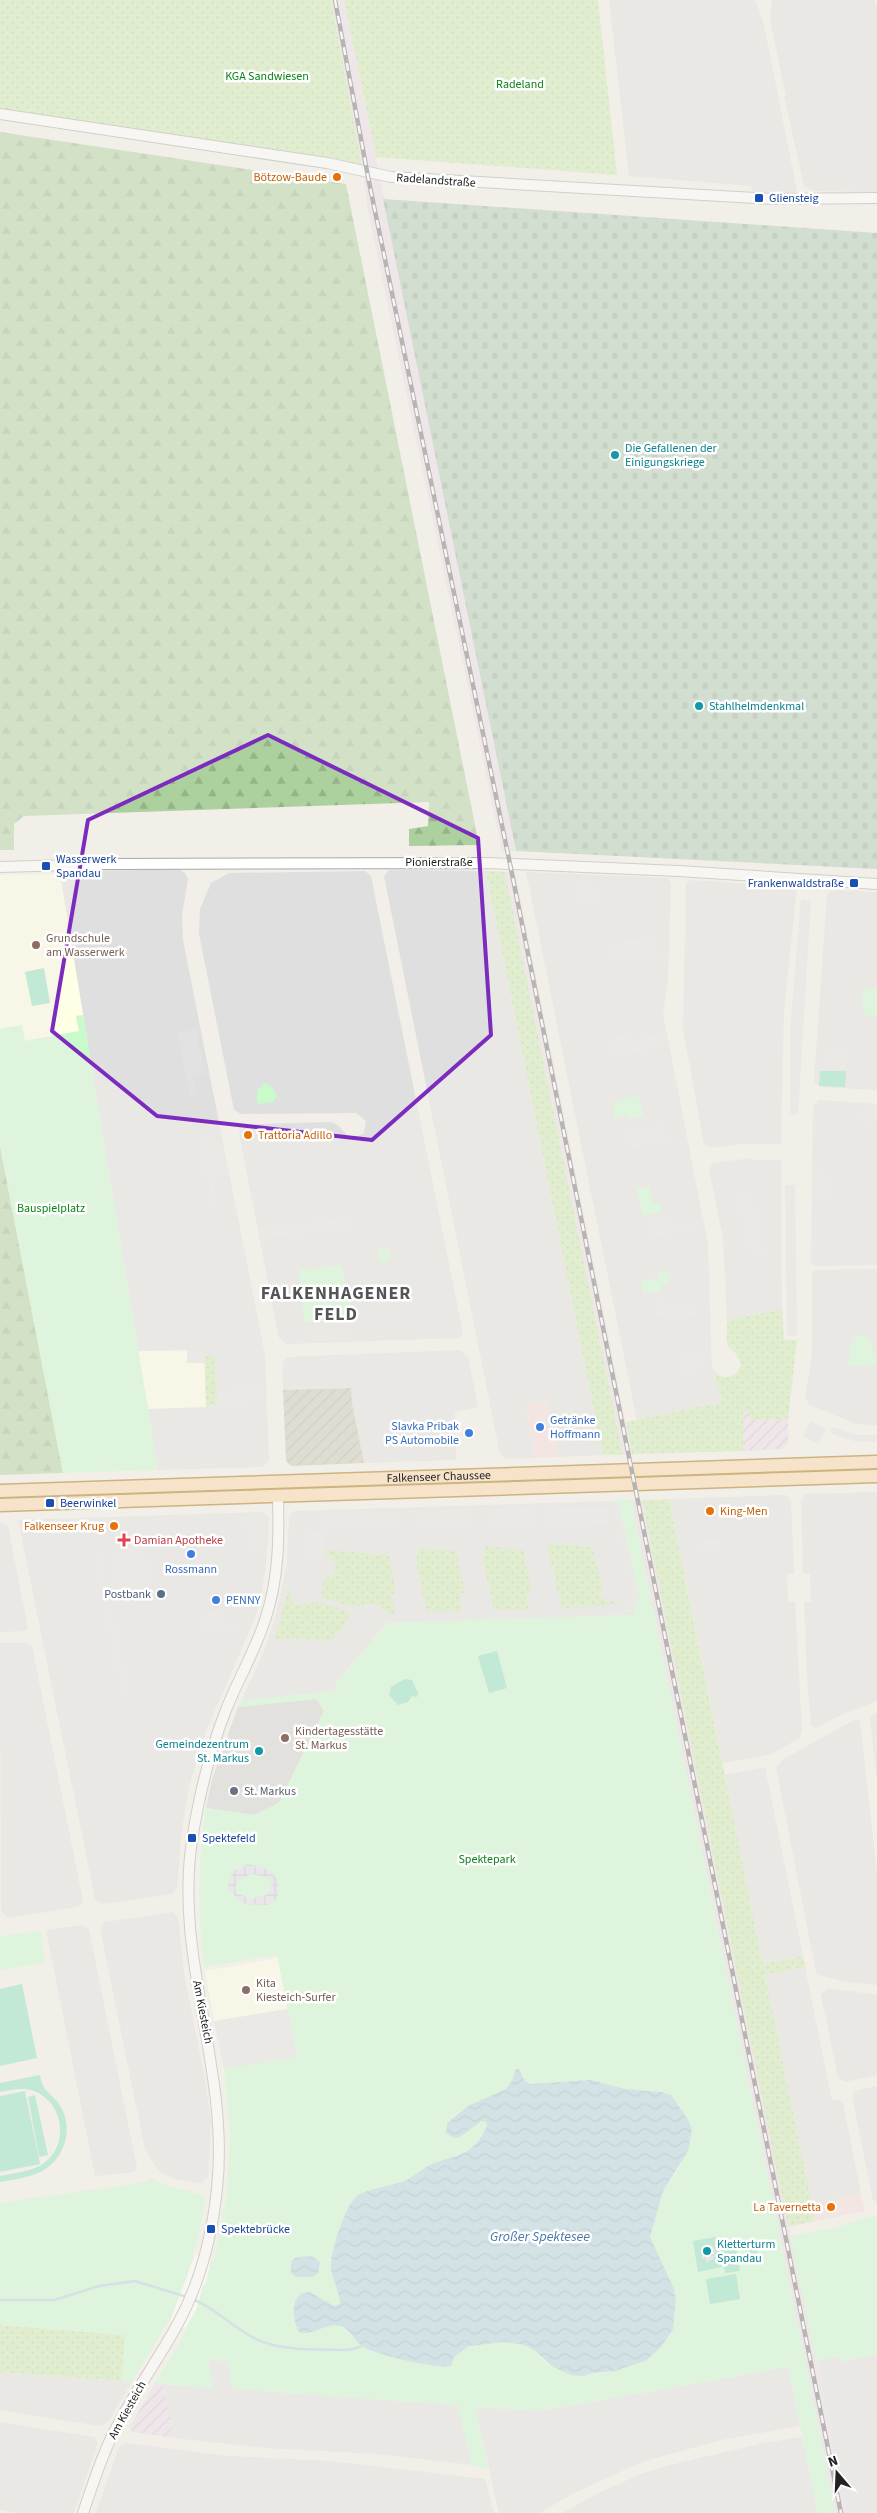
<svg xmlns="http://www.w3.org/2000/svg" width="877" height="2513" viewBox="0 0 877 2513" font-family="'Source Sans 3',sans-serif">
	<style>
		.residential { fill: #e0dfdf }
		.commercial { fill: #f2dad9 }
		.industrial { fill: url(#industrial-furrows) }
		.education { fill: #ffffe5 }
		.religious { fill: #d0d0d0 }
		.railway { fill: #ebdbe8 }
		.construction { fill: url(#construction-furrows) }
		.grass { fill: url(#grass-dots) }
		.forest { fill: url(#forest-firs) }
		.cemetery { fill: url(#cemetery-stones) }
		.park { fill: #c8facc; fill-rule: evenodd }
		.pitch { fill: #88e0be }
		.parking { fill: #e2e2e2 }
		.plaza { fill: url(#plaza-grid); fill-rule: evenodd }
		.water { fill: url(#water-waves) }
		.pier { fill: #fff }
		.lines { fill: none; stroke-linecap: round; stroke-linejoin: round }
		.stream { stroke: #aad3df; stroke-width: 2.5 }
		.minor-casing { stroke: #a9a9a9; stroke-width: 12 }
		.major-casing { stroke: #a06b00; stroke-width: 15 }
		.minor { stroke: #fff; stroke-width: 10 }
		.major { stroke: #fcd6a4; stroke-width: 12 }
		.rail-casing { stroke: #707070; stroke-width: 4.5 }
		.rail { stroke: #fff; stroke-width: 2.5; stroke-dasharray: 8; stroke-linecap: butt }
		.marked { fill: none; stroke: #7b2cbf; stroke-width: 4; stroke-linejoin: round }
		.food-dot { fill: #e8710a; stroke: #fff; stroke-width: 2 }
		.transit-dot { fill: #1a4fb4; stroke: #fff; stroke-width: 2 }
		.culture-dot { fill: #0f9aa8; stroke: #fff; stroke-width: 2 }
		.education-dot { fill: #8d6e63; stroke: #fff; stroke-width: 2 }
		.shop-dot { fill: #3f7fe0; stroke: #fff; stroke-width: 2 }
		.health-dot { fill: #e0444e; stroke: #fff; stroke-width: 2 }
		.service-dot { fill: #5c6f8a; stroke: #fff; stroke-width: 2 }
		.worship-dot { fill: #6b7280; stroke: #fff; stroke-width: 2 }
		.labels { text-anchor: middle; stroke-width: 5; stroke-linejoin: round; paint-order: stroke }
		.park-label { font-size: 12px; fill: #0c8416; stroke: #fff }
		.food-label { font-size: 12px; fill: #c56008; stroke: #fff; text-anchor: end }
		.street-label { font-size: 12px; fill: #222; stroke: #fff }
		.transit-label { font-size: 12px; fill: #164399; stroke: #fff; text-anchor: start }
		.culture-label { font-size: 12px; fill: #0d838f; stroke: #fff; text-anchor: start }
		.education-label { font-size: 12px; fill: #785e54; stroke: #fff; text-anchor: start }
		.shop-label { font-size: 12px; fill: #366cbe; stroke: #fff; text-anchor: start }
		.health-label { font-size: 12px; fill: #be3a42; stroke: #fff; text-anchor: start }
		.service-label { font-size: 12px; fill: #4e5e75; stroke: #fff; text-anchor: end }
		.worship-label { font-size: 12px; fill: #5b616d; stroke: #fff; text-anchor: start }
		.water-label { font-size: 14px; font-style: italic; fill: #4a7aab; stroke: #fff }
		.district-label { font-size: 18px; font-weight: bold; letter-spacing: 1px; fill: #555; stroke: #fff }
	</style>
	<defs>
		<pattern id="industrial-furrows" width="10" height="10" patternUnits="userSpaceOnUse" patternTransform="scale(1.25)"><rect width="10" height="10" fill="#ebdbe8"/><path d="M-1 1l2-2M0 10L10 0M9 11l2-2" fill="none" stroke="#c9bcc7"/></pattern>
		<pattern id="construction-furrows" width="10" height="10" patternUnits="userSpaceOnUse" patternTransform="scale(1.25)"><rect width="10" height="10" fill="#c7c7b4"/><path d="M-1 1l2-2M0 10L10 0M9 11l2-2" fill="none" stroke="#abab9a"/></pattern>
		<pattern id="grass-dots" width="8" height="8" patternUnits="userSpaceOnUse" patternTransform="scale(1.25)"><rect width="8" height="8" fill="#cdebb0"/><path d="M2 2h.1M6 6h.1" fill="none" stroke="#b0c997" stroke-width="1.8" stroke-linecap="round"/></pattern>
		<pattern id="forest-firs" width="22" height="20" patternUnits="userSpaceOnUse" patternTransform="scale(1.25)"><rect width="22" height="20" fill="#add19e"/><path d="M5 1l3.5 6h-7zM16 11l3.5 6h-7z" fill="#95b388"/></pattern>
		<pattern id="cemetery-stones" width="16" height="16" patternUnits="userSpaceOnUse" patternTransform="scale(1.25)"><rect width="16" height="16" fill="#aacbaf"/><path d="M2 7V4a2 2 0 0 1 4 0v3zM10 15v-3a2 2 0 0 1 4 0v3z" fill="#92ae96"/></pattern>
		<pattern id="plaza-grid" width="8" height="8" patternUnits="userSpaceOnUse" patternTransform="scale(1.25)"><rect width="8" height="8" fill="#dddde8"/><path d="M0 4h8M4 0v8" fill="none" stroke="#bdbdc7"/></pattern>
		<pattern id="water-waves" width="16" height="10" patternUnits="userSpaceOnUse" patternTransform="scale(1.25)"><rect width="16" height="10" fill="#aad3df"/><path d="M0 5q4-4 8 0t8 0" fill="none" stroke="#92b5bf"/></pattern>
	</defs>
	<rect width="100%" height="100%" fill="#f2efe9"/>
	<g class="residential">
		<path d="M609,0H753L757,3L764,25L797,191L794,194L752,192V186L629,176Z"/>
		<path d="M772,0H875L877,9V192L812,191L804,185L784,96H786L770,20Z"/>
		<path d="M179,869L185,873L188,879L182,915L183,940L265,1355L269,1461L263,1467L158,1470L60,874L92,871Z"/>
		<path d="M389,870L486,871L603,1455L558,1457L547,1401L525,1405L535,1458L507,1459L500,1454L384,876Z"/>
		<path d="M365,871L371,876L463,1333L458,1338L286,1344L279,1338L239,1133L243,1127L258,1124L331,1122L338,1125L348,1136L354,1138L364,1133L366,1121L356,1113L241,1114L234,1110L199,934L200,909L211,883L229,873Z"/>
		<path d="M526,872L667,878L671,883L668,981L663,1014L708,1244L712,1368L714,1370L722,1402L637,1420Z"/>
		<path d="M691,880L797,887L784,1011L781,1144H741L711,1148L704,1144L683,1029L686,883Z"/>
		<path d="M833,890L877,892V1090L819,1087L814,1081L827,894Z"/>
		<path d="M819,1100L877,1104V1265L815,1266L811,1263L813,1106Z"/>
		<path d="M752,1158L753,1160H781L782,1309L727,1320L723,1238L709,1169L713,1163Z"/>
		<path d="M877,1269V1425L856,1424L810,1405L805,1398L812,1354V1274L815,1270Z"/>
		<path d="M460,1350L468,1357L478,1407L455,1412L456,1460L364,1463L352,1403L351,1388L283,1390V1362L288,1357Z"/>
		<path d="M877,1492V1701L845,1713L816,1728L811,1726L807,1676L804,1602H811L810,1574L803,1573L801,1500L806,1494Z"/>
		<path d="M786,1495L791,1500L794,1574H787L788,1602H795L802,1732L799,1738L772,1754L723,1763L669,1499Z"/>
		<path d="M609,1501L619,1504L640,1598L632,1615L387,1623L339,1679L334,1691L241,1701L263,1654L275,1618L287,1565L289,1517L294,1511Z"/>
		<path d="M263,1512L269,1518L266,1565L262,1590L255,1618L206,1731L189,1786L181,1836L177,1888L172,1894L102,1904L95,1899L18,1520Z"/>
		<path d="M0,1521L8,1526L28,1628L26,1631L0,1632Z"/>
		<path d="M0,1643H28L32,1646L83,1901L78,1907L8,1918L1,1911Z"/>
		<path d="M877,1712V1780L870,1718Z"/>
		<path d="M856,1719L860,1721L877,1873V1985L848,1982L821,1976L816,1972L776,1768L782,1760Z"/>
		<path d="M765,1767L803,1956L763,1964L725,1775Z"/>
		<path d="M173,1912L178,1917L184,1973L205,2079L211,2121L208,2177L202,2183L178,2180L162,2173L155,2166L145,2150L100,1928L105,1922Z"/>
		<path d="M83,1925L89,1930L137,2168L134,2172L95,2176L46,1930Z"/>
		<path d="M805,1967L832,2101L839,2100L843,2103L861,2194L811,2204L765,1975Z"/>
		<path d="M828,1988L877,1995V2075L845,2082L838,2078L821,1995Z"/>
		<path d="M877,2086V2202L873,2200L852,2096L855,2091Z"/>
		<path d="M877,2354V2513H847L816,2361L841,2356L842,2362Z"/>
		<path d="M208,2360L227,2361L234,2389L458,2405L472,2465L378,2454L266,2448L174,2438L163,2384L214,2388Z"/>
		<path d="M788,2367L800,2426L721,2440L642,2462L572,2494L540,2513H499L475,2407L541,2411Z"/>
		<path d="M0,2372L121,2381L132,2382L108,2422L100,2426L0,2410Z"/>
		<path d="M0,2422L95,2437L98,2443L74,2513H16L0,2510Z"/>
		<path d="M802,2437L818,2513H562L605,2490L641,2474L670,2465L759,2444Z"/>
		<path d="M127,2443L228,2456L330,2461L485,2479L494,2513H96L119,2447Z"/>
	</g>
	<g class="commercial">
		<path d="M547,1401L558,1457L535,1458L525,1405Z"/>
		<path d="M861,2194L865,2211L815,2221L811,2204Z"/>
	</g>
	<g class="industrial">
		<path d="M743,1411H750V1420L788,1419V1444L783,1449L744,1451Z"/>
		<path d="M155,2383L163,2384L174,2438L132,2432L130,2426Z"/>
	</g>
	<g class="education">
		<path d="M60,874L83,1015L76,1016L79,1031L24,1041L21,1026L0,1029V875Z"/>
		<path d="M204,1350L206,1407L148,1409L138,1351Z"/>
		<path d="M278,1958L288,2009L214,2021L205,1971Z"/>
	</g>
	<path class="religious" d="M316,1699L324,1711L279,1803L254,1815L206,1808L212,1779L238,1707Z"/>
	<g class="railway">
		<path d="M331,0H344L516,851H502L368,211L363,171Z"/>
		<path d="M505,872H515L632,1454L623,1455Z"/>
		<path d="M631,1500H642L847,2513H836Z"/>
	</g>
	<path class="construction" d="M351,1388L352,1403L364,1463L291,1466L286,1461L283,1390Z"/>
	<g class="grass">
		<path d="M0,0H331L363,171L0,114Z"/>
		<path d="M344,0H598L617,175L376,157Z"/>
		<path d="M486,871L505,872L623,1455H603Z"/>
		<path d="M782,1309L784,1340H797L788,1419L750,1420V1411H743L744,1451L632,1454L626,1422L722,1402L714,1370C720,1379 729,1379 737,1373L741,1364L737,1355L727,1345V1320Z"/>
		<path d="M205,1356H215L217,1404L206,1407Z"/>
		<path d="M782,1469V1476L636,1480L634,1474Z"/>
		<path d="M618,1475L619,1481L505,1484L504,1482Z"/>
		<path d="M486,1479V1484L292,1491V1486Z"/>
		<path d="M157,1490V1495L23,1499L24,1495Z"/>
		<path d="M669,1499L763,1964L803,1956L805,1967L765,1975L815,2221L788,2227L642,1500Z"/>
		<path d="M549,1543L592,1547L602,1585L600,1596L606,1598L608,1602L626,1599L605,1606L562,1608L548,1550Z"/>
		<path d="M485,1546L523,1550L532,1591L526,1593L529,1609L494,1610L483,1559Z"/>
		<path d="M419,1548L456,1551L465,1592L459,1594L462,1611L427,1612L416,1562Z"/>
		<path d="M326,1550L389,1555L396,1592L391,1594L395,1614H389L375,1603L353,1607L321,1597L323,1581L334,1574L336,1566L330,1556L325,1554Z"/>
		<path d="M289,1586L293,1605L320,1602L350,1612L343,1628L330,1641L291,1638L275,1639Z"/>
		<path d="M0,2325L126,2335L121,2381L0,2372Z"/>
	</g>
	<g class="forest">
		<path d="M0,132L346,184L479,845L409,846V829L428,826L429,802L24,816L14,824V850H0Z"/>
		<path d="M0,1146L63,1473L0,1475Z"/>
	</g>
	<path class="cemetery" d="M383,199L877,233V869L516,851Z"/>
	<g class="park">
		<path d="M877,988V1016L864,1015L862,990Z"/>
		<path d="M83,1015L158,1470L63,1473L0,1146V1029L22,1025L25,1041L79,1031L76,1016Z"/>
		<path d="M265,1083L274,1089L277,1097L273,1102L257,1104V1090Z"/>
		<path d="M638,1094L643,1116L629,1119L628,1115L615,1118L612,1103Z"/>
		<path d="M649,1187L653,1203L660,1202L662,1212L642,1216L637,1189Z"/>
		<path d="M388,1247L391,1260L380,1263L377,1250Z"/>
		<path d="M342,1265L353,1319L304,1322L299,1270Z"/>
		<path d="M667,1270L670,1284L661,1285L662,1290L643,1294L641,1281L659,1278L658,1272Z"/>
		<path d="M859,1335H865L870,1339L877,1365L847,1366L853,1338Z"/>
		<path d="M631,1500L836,2513H818L788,2367L541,2411L475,2407L488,2469L472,2465L458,2405L233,2389L227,2361L208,2360L214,2388L155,2383L187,2330L185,2329L197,2306L211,2259L214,2260L227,2193L230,2134L224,2069L297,2056L277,1955L204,1967C197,1913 198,1862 206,1808L254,1815L279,1803L324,1711L316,1699L238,1707L241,1701L334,1691L339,1680L387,1623L632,1615L639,1598L619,1505L609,1501ZM522,2073L524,2080L530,2084L600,2082L625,2089L661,2092L671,2095L687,2118L690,2140L678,2171L663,2191L650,2237L674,2289L676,2301L673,2329L652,2357L615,2371L587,2375L567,2373L546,2363L534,2350L524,2345L505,2342L469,2346L454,2357L452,2363L448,2366L427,2365L401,2358H392L352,2337L341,2326L332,2325L309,2333L297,2328L294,2306L310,2292L334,2306L340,2304C340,2290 330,2278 331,2263C332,2249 345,2205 357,2196C371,2187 389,2187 404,2181C415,2177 423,2167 434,2163C462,2153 471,2155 487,2126L486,2122L481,2121L465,2132L445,2130C451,2099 511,2104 514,2075ZM307,2256L321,2267L313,2277L295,2258Z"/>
		<path d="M41,1931L45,1963L0,1970V1936Z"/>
		<path d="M151,2178C171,2190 185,2188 204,2196L205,2201C197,2246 188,2280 170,2321H168L132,2382L121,2381L125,2335L0,2325V2203L140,2183Z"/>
		<path d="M877,2215V2354L842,2362L841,2356L816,2361L790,2236L834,2228Z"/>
	</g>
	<g class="pitch">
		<path d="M44,968L50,1003L32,1006L25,972Z"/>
		<path d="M820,1071H846L845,1087L819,1086Z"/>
		<path d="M497,1651L507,1688L489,1693L478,1656Z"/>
		<path d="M405,1679L412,1680L418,1693L417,1697L412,1696L408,1702L398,1705L389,1695L391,1687Z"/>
		<path d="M22,1984L37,2058L0,2066V1989Z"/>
		<path d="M40,2075C44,2096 53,2092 62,2109C74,2133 62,2163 38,2173C26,2178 12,2180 0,2182V2176C13,2173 29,2172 41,2165C70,2148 65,2103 34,2091C22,2087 12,2090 0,2092V2083Z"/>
		<path d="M25,2091L40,2164L0,2172V2096Z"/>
		<path d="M35,2095L48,2155L39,2157L28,2097Z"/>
		<path d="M716,2237L722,2267L698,2272L693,2241Z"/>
		<path d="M736,2247L740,2271L725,2273L721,2250Z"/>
		<path d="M757,2249L760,2262L747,2264L745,2251Z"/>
		<path d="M736,2274L740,2299L710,2304L706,2279Z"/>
	</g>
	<g class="parking">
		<path d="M587,880L588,883L593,881L599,904L586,907L585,904L581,905L576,882Z"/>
		<path d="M801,900L811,901L798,1114H790V1030Z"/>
		<path d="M629,940L654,941L655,946L660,947L659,960L629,959L613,962L610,944Z"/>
		<path d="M196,1029L205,1073L192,1076L197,1096L191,1097L177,1033Z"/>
		<path d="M631,1034L632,1040L661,1034L663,1048L611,1058L607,1039Z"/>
		<rect x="822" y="1051" width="24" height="18"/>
		<path d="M864,1105L877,1106V1123H860Z"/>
		<path d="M662,1124L664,1135L673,1134L674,1140L628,1149L625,1131Z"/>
		<path d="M217,1133L226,1176L213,1179L218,1204L212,1205L198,1137Z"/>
		<path d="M812,1167H824V1175L831,1181V1199L812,1200Z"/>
		<path d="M785,1185H795L797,1336H787Z"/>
		<path d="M751,1193L764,1258L757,1259L755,1253L751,1254L738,1196Z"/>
		<path d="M666,1216L669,1230L697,1224L698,1229L648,1239L644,1220Z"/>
		<path d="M349,1218V1231L262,1238L261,1226Z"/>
		<path d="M658,1295L666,1296L665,1304L677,1305L697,1301L700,1315L678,1320L655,1316Z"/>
		<path d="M349,1329L350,1342L306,1343L305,1331Z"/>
		<path d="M187,1350H204L205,1363H187Z"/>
		<path d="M702,1350L705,1363L700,1364L701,1369L681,1373L678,1355Z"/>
		<path d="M262,1388L263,1402L217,1404V1390Z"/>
		<path d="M811,1421L826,1429L818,1444L803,1436Z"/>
		<path d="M833,1427L857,1435H877V1442H857L830,1433Z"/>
		<path d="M532,1507L534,1526L494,1527L488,1509Z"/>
		<path d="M609,1507V1524L547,1527L541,1509Z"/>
		<path d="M470,1509L475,1527L438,1529L437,1526H418L417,1511Z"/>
		<path d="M620,1511L633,1577H635L640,1598L630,1614L625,1612L633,1593L614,1512Z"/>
		<path d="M398,1512L397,1530L322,1529V1514Z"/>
		<path d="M241,1517H260V1522L266,1523L265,1554L253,1553L250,1530H242Z"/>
		<path d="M307,1531L325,1532L323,1559L312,1561L304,1555Z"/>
		<path d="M722,1539V1553L701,1554V1540Z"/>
		<path d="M144,1544L151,1583L116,1590L109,1556L113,1555V1550Z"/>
		<path d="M99,1551L128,1694L122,1695L93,1552Z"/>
		<path d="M220,1611L223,1627L236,1624L238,1629L211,1633L200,1627L197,1615Z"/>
		<path d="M288,2009L297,2057L224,2069L214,2021Z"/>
	</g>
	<g class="plaza">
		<path d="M248,1864L270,1870L278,1880V1895L275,1901L267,1905L244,1904L230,1891L228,1884L232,1872ZM251,1874L264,1876L270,1880L272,1887L267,1895L250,1899L237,1893L235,1888L237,1881Z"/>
		<path d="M707,2244L712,2245L716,2252L713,2259L707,2262L702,2258L701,2254Z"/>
	</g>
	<g class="water">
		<path d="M516,2069L520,2070L524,2080L530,2084L591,2080L625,2089L661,2092L671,2095L687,2118L692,2129L688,2151L663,2191L650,2237L674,2289L676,2301L673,2329L661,2347L647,2360L615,2371L593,2373L583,2376L571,2375L553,2367L534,2350L524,2345L505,2342L469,2346L454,2357L451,2366C435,2369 376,2355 362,2346C354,2341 350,2328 340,2326C326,2322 313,2337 299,2332C292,2319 289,2291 310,2292L334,2306L340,2304C340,2290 330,2278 331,2263C332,2249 345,2205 357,2196C371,2187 389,2187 404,2181C415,2177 423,2167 434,2163C461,2154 473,2155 487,2126L486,2122L481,2121L460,2137L454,2138L446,2133L447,2123L468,2106L506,2089L512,2081Z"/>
		<path d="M307,2256L313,2257L320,2262L318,2273L313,2277H296L291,2273V2262L295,2258Z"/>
	</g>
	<path class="pier" d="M195,2255L211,2259L206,2283L203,2285L197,2308L185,2329L170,2321Z"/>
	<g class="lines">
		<g class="stream">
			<path d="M192,2299C216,2308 232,2327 254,2338C281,2352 319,2349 349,2350L362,2346"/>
			<path d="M0,2300H54L99,2286L135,2281L187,2297"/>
		</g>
		<defs>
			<g id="minor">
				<path d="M0,114L327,163L391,177L774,199L877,198"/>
				<path d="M0,867L107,864L488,863L679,871L877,884"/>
				<path d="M83,2513C94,2481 104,2448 121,2419C138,2387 159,2358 176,2327C199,2286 212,2236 217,2189C230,2067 172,1956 193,1834C200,1792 210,1750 226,1710C238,1679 256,1650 266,1617C279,1577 279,1538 278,1496"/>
			</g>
			<g id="major">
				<path id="s1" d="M0,1491L877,1462"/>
				<path d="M0,1505L877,1476"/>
			</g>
		</defs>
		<use href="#minor" class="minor-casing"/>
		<use href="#major" class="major-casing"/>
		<use href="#minor" class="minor"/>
		<use href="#major" class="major"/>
		<defs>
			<path id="rail" d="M335,0L369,182L510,864L841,2513"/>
		</defs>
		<use href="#rail" class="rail-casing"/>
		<use href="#rail" class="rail"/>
	</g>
	<path d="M0 0H877V2513H0ZM268,735L478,838L491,1035L372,1140L157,1116L52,1031L88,820Z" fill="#f2efe9" fill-opacity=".55" fill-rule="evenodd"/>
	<path class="marked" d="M268,735L478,838L491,1035L372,1140L157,1116L52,1031L88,820Z"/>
	<g class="food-dot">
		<circle cx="337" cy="177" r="5"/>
		<circle cx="248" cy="1135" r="5"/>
		<circle cx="710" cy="1511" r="5"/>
		<circle cx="114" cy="1526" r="5"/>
		<circle cx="831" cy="2207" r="5"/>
	</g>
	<g class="transit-dot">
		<rect x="754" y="193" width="10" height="10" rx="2.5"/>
		<rect x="41" y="861" width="10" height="10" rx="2.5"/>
		<rect x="849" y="878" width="10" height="10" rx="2.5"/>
		<rect x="45" y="1498" width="10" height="10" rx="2.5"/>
		<rect x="187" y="1833" width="10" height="10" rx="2.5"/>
		<rect x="206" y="2224" width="10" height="10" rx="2.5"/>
	</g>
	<g class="culture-dot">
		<circle cx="615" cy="455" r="5"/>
		<circle cx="699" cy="706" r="5"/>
		<circle cx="259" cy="1751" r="5"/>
		<circle cx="707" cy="2251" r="5"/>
	</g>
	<g class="education-dot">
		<circle cx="36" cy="945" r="5"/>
		<circle cx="285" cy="1738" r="5"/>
		<circle cx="246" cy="1990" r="5"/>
	</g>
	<g class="shop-dot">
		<circle cx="540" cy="1427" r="5"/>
		<circle cx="469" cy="1433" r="5"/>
		<circle cx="191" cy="1554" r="5"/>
		<circle cx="216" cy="1600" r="5"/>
	</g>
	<path class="health-dot" d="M121.5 1532.5h5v5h5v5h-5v5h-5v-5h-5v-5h5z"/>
	<circle class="service-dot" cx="161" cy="1594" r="5"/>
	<circle class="worship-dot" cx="234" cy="1791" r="5"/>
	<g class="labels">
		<g class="park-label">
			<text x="267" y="80">KGA Sandwiesen</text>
			<text x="520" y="88">Radeland</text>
			<text x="51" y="1212">Bauspielplatz</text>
			<text x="487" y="1863">Spektepark</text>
		</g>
		<g class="food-label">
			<text x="327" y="181">Bötzow-Baude</text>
			<text x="258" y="1139" text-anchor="start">Trattoria Adillo</text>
			<text x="720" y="1515" text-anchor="start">King-Men</text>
			<text x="104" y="1530">Falkenseer Krug</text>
			<text x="821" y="2211">La Tavernetta</text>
		</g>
		<g class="street-label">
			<text transform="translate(436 180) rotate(4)" y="4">Radelandstraße</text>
			<text x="439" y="866">Pionierstraße</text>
			<text dy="4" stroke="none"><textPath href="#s1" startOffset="439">Falkenseer Chaussee</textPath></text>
			<text transform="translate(203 2012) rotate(79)" y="4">Am Kiesteich</text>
			<text transform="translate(127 2410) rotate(-61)" y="4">Am Kiesteich</text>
		</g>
		<g class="transit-label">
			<text x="769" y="202">Gliensteig</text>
			<text x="56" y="863">Wasserwerk<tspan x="56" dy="14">Spandau</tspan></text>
			<text x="844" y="887" text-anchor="end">Frankenwaldstraße</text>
			<text x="60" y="1507">Beerwinkel</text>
			<text x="202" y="1842">Spektefeld</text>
			<text x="221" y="2233">Spektebrücke</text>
		</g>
		<g class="culture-label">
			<text x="625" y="452">Die Gefallenen der<tspan x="625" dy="14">Einigungskriege</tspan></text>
			<text x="709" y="710">Stahlhelmdenkmal</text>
			<text x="249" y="1748" text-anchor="end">Gemeindezentrum<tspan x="249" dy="14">St. Markus</tspan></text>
			<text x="717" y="2248">Kletterturm<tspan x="717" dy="14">Spandau</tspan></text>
		</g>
		<g class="education-label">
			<text x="46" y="942">Grundschule<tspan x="46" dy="14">am Wasserwerk</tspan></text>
			<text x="295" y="1735">Kindertagesstätte<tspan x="295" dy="14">St. Markus</tspan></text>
			<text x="256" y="1987">Kita<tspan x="256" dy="14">Kiesteich-Surfer</tspan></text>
		</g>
		<g class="shop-label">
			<text x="550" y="1424">Getränke<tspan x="550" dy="14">Hoffmann</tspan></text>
			<text x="459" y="1430" text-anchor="end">Slavka Pribak<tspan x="459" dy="14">PS Automobile</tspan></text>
			<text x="191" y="1573" text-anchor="middle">Rossmann</text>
			<text x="226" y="1604">PENNY</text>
		</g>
		<g class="health-label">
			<text x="134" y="1544">Damian Apotheke</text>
		</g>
		<g class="service-label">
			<text x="151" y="1598">Postbank</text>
		</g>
		<g class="worship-label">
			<text x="244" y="1795">St. Markus</text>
		</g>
		<g class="water-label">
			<text x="540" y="2241">Großer Spektesee</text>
		</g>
		<g class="district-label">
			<text x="336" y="1299">FALKENHAGENER<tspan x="336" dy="21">FELD</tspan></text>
		</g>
	</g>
	<g transform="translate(837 2473) rotate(341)" stroke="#ffffff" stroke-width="4" paint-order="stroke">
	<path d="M0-4L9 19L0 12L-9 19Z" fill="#222222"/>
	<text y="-8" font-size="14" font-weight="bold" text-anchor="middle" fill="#222222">N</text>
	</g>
</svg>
